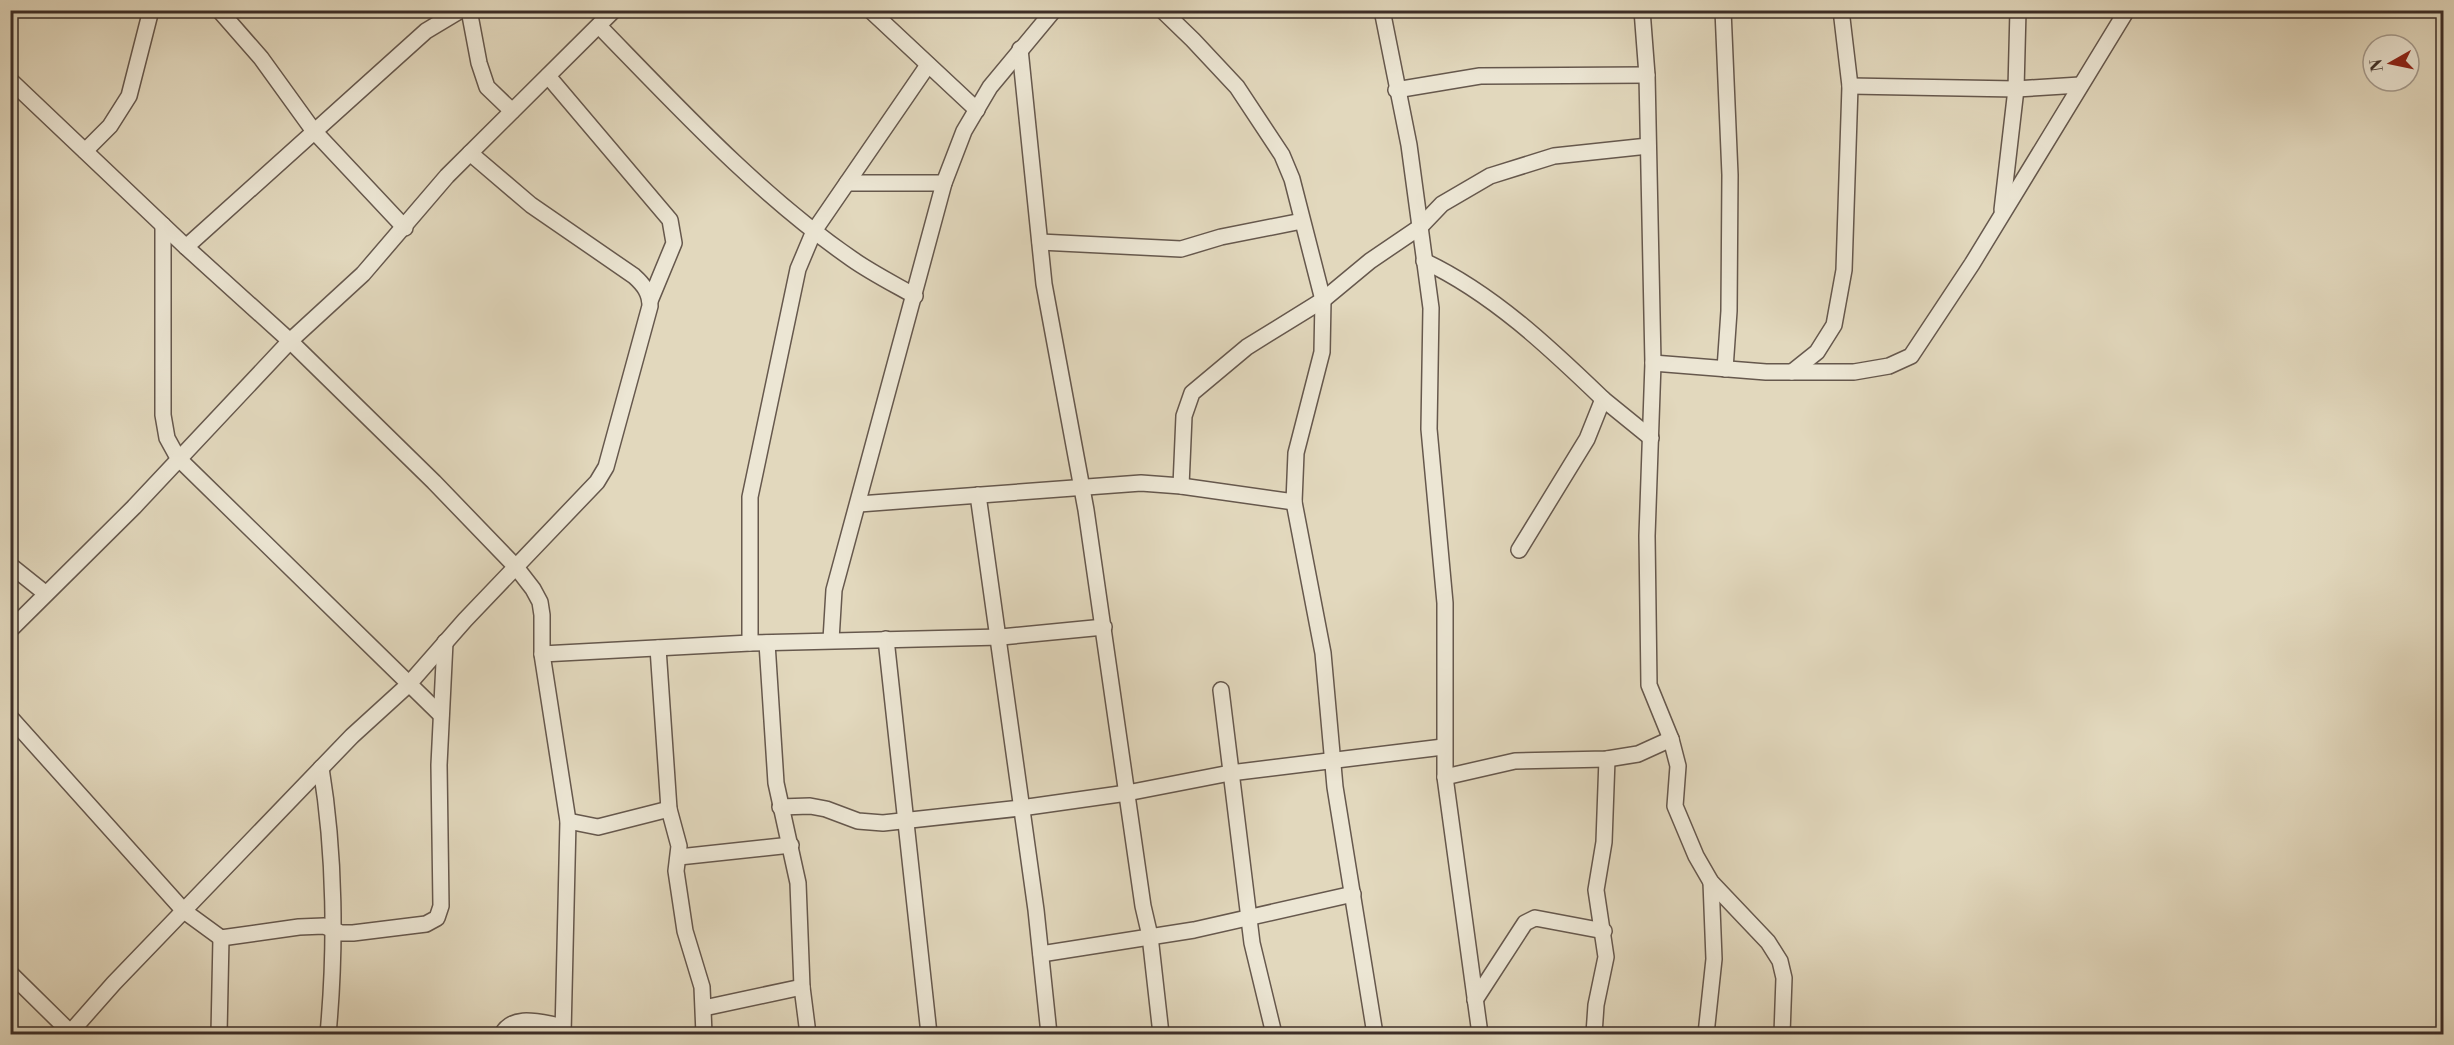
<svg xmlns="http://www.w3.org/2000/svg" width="2454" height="1045" viewBox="0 0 2454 1045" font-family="'Libre Bodoni',serif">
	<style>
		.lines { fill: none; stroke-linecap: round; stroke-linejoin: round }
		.minor-casing { stroke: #66584d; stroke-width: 18 }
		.minor { stroke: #ece6d4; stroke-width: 15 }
	</style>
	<rect width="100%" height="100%" fill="#e2d8bd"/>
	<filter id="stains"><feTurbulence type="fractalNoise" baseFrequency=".00333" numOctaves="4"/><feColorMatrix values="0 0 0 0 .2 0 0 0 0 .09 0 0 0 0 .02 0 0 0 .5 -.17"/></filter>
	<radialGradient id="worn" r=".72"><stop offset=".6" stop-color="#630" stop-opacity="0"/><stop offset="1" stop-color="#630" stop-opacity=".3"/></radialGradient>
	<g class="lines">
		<defs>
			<g id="minor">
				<path d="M219,10L261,58L313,130L405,228"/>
				<path d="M469,10L479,63L487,87L512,111"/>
				<path d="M870,10L977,110"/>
				<path d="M1162,10L1193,40L1237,87L1282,155L1292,179L1323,300L1322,352L1296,453L1294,502L1323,653L1335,787L1375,1034"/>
				<path d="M1382,10L1409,145L1431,308L1429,429L1445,603V777L1480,1034"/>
				<path d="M1642,10L1647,75L1653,363L1647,536L1649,685L1671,739L1678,766L1675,806L1696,856L1711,882L1768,942L1780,961L1784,978L1782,1034"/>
				<path d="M1723,10L1730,175L1729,311L1725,369"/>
				<path d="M599,26C678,107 758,194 852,259C872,273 894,284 915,296"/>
				<path d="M1020,49L1044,284L1086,510L1143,906L1150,936L1161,1034"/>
				<path d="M548,76L670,220L674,243L650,301"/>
				<path d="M10,80L186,247L290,341L434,482L516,567L533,589L540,602L542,615V654L568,821L563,1034"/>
				<path d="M1850,86L2016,89L2080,85"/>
				<path d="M1396,90L1480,76L1647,75"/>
				<path d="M85,151L110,126L129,96L151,10"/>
				<path d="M847,183H944"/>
				<path d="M2002,210L2016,89L2018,10"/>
				<path d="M163,225V415L167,438L178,458L441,715"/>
				<path d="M1040,242L1181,249L1221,237L1302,221"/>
				<path d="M186,247L426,31L461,10"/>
				<path d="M1424,261C1492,293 1549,347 1603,399"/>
				<path d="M1653,363L1766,372H1854L1889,366L1911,356L1972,264L2127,10"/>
				<path d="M1792,372L1817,352L1834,325L1844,270L1850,86L1841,10"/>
				<path d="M1181,486L1184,416L1192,393L1247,347L1323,300L1370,261L1420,227L1442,204L1490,176L1554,156L1648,146"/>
				<path d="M978,495L1036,910L1049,1034"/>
				<path d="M859,504L1141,483L1181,486L1294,502"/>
				<path d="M1519,550L1587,439L1603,399L1651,438"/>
				<path d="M10,565L45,593"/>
				<path d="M10,630L134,507L290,341L363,274L447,176L614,10"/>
				<path d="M886,639L929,1034"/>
				<path d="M831,640L834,590L944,183L964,131L990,87L1054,10"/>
				<path d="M750,643V497L798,269L814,231L928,65"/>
				<path d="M767,643L776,783L798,883L802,987L808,1034"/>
				<path d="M658,648L669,809L679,846L676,871L685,931L702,987L704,1034"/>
				<path d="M542,654L750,643L1001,637L1104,627"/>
				<path d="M1221,690L1252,943L1274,1034"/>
				<path d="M10,717L184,911L221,938L299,927L324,926L341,933H353L426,924L437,918L441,906L439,765L445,642"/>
				<path d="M321,768C335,853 336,949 328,1034"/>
				<path d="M1445,777L1515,761L1607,759L1638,754L1671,739"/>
				<path d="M780,807L810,806L826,809L858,821L883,823L1021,808L1127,793L1230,773L1443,747"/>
				<path d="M568,821L598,827L669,809"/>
				<path d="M679,857L791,845"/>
				<path d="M1041,954L1194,930L1353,894"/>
				<path d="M10,973L71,1033"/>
				<path d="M1475,1000L1525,923L1535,918L1604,931"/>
				<path d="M704,1008L802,987"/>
				<path d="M69,1034L114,983L352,736L408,685L465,620L597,482L606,467L650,306C650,293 644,285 634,276L531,205L470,153"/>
				<path d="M219,1034L221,938"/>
				<path d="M502,1034C514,1013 541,1023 562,1026"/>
				<path d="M1594,1034L1596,1005L1606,957L1596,890L1604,842L1607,759"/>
				<path d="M1706,1034L1714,959L1711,882"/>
			</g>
		</defs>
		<use href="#minor" class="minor-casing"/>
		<use href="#minor" class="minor"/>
	</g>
	<rect width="2454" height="1045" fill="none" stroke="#e2d8bd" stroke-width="36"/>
	<rect x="12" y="12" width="2430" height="1021" fill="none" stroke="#3d2e28" stroke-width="3"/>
	<rect x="18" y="18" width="2418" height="1009" fill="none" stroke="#3d2e28" stroke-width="1.5"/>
	<g transform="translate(2391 63) rotate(261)"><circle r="28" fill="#ece6d4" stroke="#a69c8f" stroke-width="1.5"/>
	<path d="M0-4.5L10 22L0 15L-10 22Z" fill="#8f2418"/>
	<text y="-9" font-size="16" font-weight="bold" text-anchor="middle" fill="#3d2e28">N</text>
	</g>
	<rect width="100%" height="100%" filter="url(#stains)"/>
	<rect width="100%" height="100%" fill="url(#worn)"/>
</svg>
